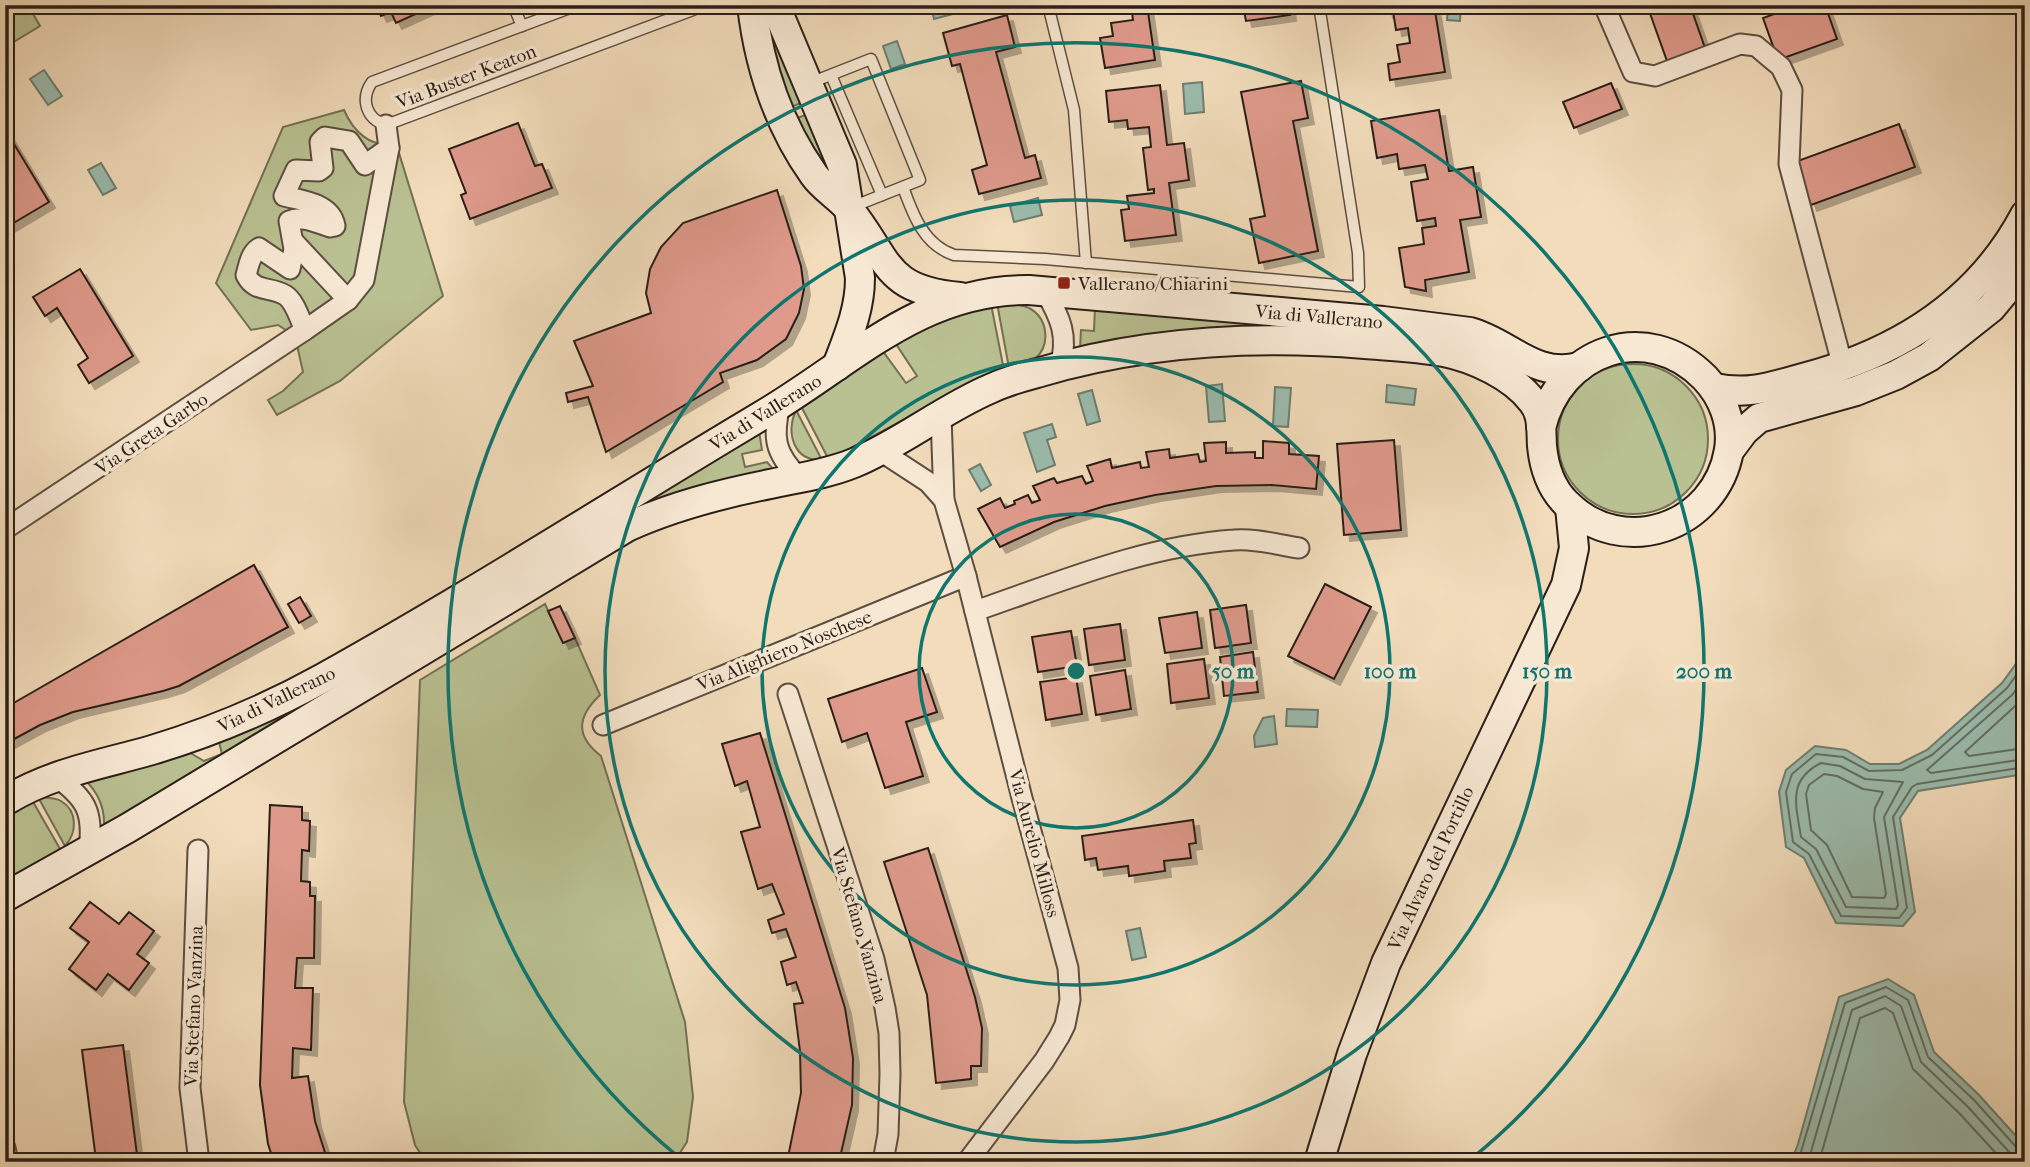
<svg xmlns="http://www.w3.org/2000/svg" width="2030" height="1167" viewBox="0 0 2030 1167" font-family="'IM FELL French Canon',serif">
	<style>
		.green { fill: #b9c091; stroke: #727054; stroke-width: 2 }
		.water { fill: #9bbcad; stroke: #6e7d71; stroke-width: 2 }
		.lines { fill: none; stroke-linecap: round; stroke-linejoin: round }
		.shore { stroke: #626e62; stroke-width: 2 }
		.building { fill: #df9a8b; stroke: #2a1f18; stroke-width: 2; filter: url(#shadow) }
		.lane-casing { stroke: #5c4e41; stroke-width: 13 }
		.street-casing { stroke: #5c4e41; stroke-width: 23 }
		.secondary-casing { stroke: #2a1f18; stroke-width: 32 }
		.lane { stroke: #f7e8d3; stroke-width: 10 }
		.street { stroke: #f7e8d3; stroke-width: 19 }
		.secondary { stroke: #f7e8d3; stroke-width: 28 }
		.ring { fill: none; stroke: #0f766e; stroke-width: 3.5 }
		.poi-dot { fill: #8f2418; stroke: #f7e8d3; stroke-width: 2.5 }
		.labels { text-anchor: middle; stroke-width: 7; stroke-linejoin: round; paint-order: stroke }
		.street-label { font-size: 19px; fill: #2a1f18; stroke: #f7e8d3 }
		.poi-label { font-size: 19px; fill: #2a1f18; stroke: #f7e8d3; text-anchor: start }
		.centre { fill: #0f766e; stroke: #f7e8d3; stroke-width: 3.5 }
		.ring-label { font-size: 21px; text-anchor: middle; font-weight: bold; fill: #0f766e; stroke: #f7e8d3; stroke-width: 7; stroke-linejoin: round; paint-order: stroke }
	</style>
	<defs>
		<filter id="shadow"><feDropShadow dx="6" dy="6" stdDeviation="0" flood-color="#0004"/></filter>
	</defs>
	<rect width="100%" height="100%" fill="#f2dcbb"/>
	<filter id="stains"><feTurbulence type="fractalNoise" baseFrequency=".00286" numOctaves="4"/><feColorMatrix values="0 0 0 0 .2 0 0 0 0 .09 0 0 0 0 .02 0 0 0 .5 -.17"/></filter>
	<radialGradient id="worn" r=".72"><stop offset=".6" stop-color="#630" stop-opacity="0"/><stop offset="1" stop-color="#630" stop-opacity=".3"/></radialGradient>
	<g class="green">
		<path d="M5,5H28L40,26L7,46L5,42Z"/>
		<path d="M770,29L806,101L789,108L768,31Z"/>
		<path d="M344,110C352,129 372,152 395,140L443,296L340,381L277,415L268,400L283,391L303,372L295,336L278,325L251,330L216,283L283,127Z"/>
		<path d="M810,113L830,161L823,166L795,119Z"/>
		<path d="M997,303C1008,304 1020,303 1029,308C1048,318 1051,345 1035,359C1028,365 1017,366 1009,368Z"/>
		<path d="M991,304L1004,370L984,377L836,456L828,458L801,406L882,350L906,383L917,376L894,341L915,328Z"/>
		<path d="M1095,307L1292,327L1080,349L1081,330L1094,331Z"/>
		<circle cx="1633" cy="439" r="75"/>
		<path d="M796,410L822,460C793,461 786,433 796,410Z"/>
		<path d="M759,431L762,450L742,454L745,467L767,462L774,470L625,515Z"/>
		<path d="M545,604L563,643L575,638L600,695C577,717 575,736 601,756L685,1022L693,1097L687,1142L674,1162H426L415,1145L404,1102L420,680Z"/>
		<path d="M333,689L104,827C105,808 98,792 84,779L187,751L204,761L222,754L219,742L202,745Z"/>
		<path d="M38,797C46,798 54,797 61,801C78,811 77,833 65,846Z"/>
		<path d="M32,800L60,849L5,883V816Z"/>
	</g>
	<g class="water">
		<path d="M931,5H967L968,10L934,19Z"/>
		<path d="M1448,5H1461L1460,21L1447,20Z"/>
		<path d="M897,41L905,64L891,69L883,46Z"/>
		<path d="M44,70L62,96L48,105L30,79Z"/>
		<path d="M1202,82L1204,112L1185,114L1183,84Z"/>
		<path d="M101,163L116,188L103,195L88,170Z"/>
		<path d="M1038,198L1042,215L1014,222L1010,206Z"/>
		<path d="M1222,384L1225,421L1209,422L1206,386Z"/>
		<path d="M1387,385L1416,389L1414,405L1386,402Z"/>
		<path d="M1275,387L1291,388L1288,427L1273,426Z"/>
		<path d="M1092,390L1100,421L1087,425L1078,394Z"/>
		<path d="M1052,424L1056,437L1047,440L1055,465L1037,472L1024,433Z"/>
		<path d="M980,464L991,485L981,491L969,470Z"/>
		<path d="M2025,651V774L1918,791L1900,818L1915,912L1903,926L1836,923L1804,858L1786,847L1779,792L1786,770L1815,746L1846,750L1870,764H1899L1927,750L2002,683Z"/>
		<path d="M1287,709L1318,710L1317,727L1286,726Z"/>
		<path d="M1274,716L1277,744L1255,747L1254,736L1263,718Z"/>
		<path d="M1140,928L1146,957L1132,960L1126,931Z"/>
		<path d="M1888,979L1914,995L1934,1052L1979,1095L2025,1146V1162H1791L1798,1144L1839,997Z"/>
	</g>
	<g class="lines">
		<g class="shore">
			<path d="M2025,663L2007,688L1932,755L1902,770L1869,771L1843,757L1816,754L1792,774L1786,792L1793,842L1809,854L1841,916L1899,918L1907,908L1893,817L1912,787L1917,784L2025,767"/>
			<path d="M2025,678L2012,695L1927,770L1931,773L2025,759"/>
			<path d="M2025,697L1965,752L1969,756L2025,748"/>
			<path d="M1821,763L1840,766L1865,779L1903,782L1884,817L1898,905L1896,909L1846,907L1816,849L1801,837C1796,805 1787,780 1821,763Z"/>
			<path d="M1824,774L1837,776L1863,789L1883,792L1875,808L1874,818L1886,894L1884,898L1852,897L1827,845L1811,830L1806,794L1809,785Z"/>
			<path d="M1798,1162L1845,1003L1886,987L1908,1000L1928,1057L1974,1100L2017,1148L2025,1150"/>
			<path d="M1808,1162L1852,1010L1885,996L1901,1006L1921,1062L1968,1107L2011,1154L2025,1159"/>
			<path d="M1819,1162L1860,1018L1885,1008L1893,1013L1913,1069L1960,1114L2004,1162"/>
		</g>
	</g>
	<g class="building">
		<path d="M376,5H433V6L396,23L391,12L381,16Z"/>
		<path d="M1131,5H1147L1155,60L1105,68L1100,38L1113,36L1111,23L1133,20Z"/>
		<path d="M1243,5H1289L1290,15L1246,21Z"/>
		<path d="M1386,5H1434L1445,72L1390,80L1388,64L1400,62L1397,45L1410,43L1408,28L1396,30L1393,11L1387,12Z"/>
		<path d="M1647,5H1690L1705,48L1667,61Z"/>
		<path d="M1799,5H1825L1837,39L1778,60L1763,18Z"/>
		<path d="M1007,15L1015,47L996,52L1025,158L1035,155L1041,178L979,194L972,170L987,165L960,64L952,66L943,33Z"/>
		<path d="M1301,81L1308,118L1293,121L1318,251L1259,263L1250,219L1265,216L1241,92Z"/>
		<path d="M1611,83L1622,109L1574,128L1563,102Z"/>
		<path d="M1160,85L1167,145L1184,143L1189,180L1169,183L1176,235L1125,241L1121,210L1129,209L1127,196L1154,193V189L1148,190L1143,148L1151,147L1149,127L1128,129L1127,120L1109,122L1106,91Z"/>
		<path d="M1439,110L1449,171L1473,167L1481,217L1460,220L1469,272L1425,280L1426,291L1405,287L1399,248L1424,244L1422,228L1436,226L1435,218L1417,221L1411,182L1428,179L1425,165L1399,169L1397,154L1377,158L1371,121Z"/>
		<path d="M518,123L535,166L542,164L552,188L470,219L461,195L466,193L449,149Z"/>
		<path d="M1899,124L1915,167L1811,205L1795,162Z"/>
		<path d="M5,129L49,202L5,228Z"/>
		<path d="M777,190L801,266L804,289L799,313L786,339L757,360L720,373L723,382L606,452L588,397L568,402L566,393L593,386L574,341L651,313L646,293L650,269L661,247L683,223Z"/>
		<path d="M80,269L133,356L89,383L78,365L88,358L57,308L45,316L33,297Z"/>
		<path d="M1394,440L1401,530L1344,535L1337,444Z"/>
		<path d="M1263,441L1289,443V454L1319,456L1316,489L1272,485L1216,486L1155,495L1105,506L1054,522L1000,547L978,509L1000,498L1005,508L1015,504L1014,501L1028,495L1032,503L1040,500L1033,486L1054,478L1057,483L1082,476L1086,484L1093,481L1087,466L1110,459L1112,468L1140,462L1141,468L1149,467L1146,452L1169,449L1170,458L1198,454L1200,462L1206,461L1204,443L1226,442V453L1255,452V458H1263Z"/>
		<path d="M254,565L288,627L179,686L163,691L73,712L40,725L5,744V708Z"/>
		<path d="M1325,584L1371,607L1334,679L1288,656Z"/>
		<path d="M300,597L311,616L299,623L288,604Z"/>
		<path d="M1246,605L1251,643L1215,648L1210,610Z"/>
		<path d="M560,606L575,638L563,643L548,611Z"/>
		<path d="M1197,612L1202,648L1165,653L1159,618Z"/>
		<path d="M1120,624L1125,660L1089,665L1084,629Z"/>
		<path d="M1071,631L1077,666L1038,672L1032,637Z"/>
		<path d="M1253,652L1258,692L1224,696L1220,657Z"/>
		<path d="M1204,659L1209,698L1171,703L1167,664Z"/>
		<path d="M922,668L937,712L906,722L923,776L885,788L867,733L842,742L828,699Z"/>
		<path d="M1125,670L1131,709L1096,715L1090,676Z"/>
		<path d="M1076,677L1082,714L1046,720L1040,682Z"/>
		<path d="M760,733L845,1008L853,1058L852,1105L839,1162H787L801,1093L800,1051L794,1004L803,1003L796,982L787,985L781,962L796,957L786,929L772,933L768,920L784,914L772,884L758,889L741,832L760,827L747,781L735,786L722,744Z"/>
		<path d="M270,805L302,807V820L310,821L309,851L302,850L301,881L310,882V896H315L314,958H297L295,988H313L311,1050L293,1048L292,1078L308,1076L315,1121L328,1162H274L268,1144L260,1085Z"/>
		<path d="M1193,820L1196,843L1189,844L1191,858L1164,861L1165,871L1129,876L1128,866L1098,870L1096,858L1085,860L1082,836Z"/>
		<path d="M928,848L975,997L982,1028L981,1066H971V1079L936,1083L927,995L884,862Z"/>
		<path d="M90,902L119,924L129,912L154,931L137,954L149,963L129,990L108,974L96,990L69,969L89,942L70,928Z"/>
		<path d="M123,1045L137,1155L96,1160L82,1050Z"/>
	</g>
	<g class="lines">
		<defs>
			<g id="lane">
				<path d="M513,5L522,26"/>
				<path d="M578,5L372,82C360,99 366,119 386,125L693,10L695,5"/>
				<path d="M1048,5L1074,110L1086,263"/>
				<path d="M831,75L882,195"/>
				<path d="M810,83L871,59L920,180L852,207"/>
				<path d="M903,187C913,215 924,245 954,255L1045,259L1359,287L1358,253L1319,5"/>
			</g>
			<g id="street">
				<path d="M1604,5L1633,72L1655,76L1740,44L1756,46L1781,67L1792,90L1789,164L1843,367"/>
				<path d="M293,241L348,300"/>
				<path d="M1045,291C1060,317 1069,336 1060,366"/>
				<path d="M305,330L348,300L364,280L389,148"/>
				<path d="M780,405C772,438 775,453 799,478"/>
				<path d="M941,416L944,500L966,576L1022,798L1068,968L1070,1000L1065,1025L1059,1037L1044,1061L967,1162"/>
				<path d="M879,450L928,482L944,500"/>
				<path d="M5,529L305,330C300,320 295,301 285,295C270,286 255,293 246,275C249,265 250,254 259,248L290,269L294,249L289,221C303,215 317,223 330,227L335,226C331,203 303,201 284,196L296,170L319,171L323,168L320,142L325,137L349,141L365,165L389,148L386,125"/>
				<path d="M975,611C1060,582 1144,546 1234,540C1255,538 1278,545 1299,548"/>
				<path d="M788,694L874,959L885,1008L889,1033L890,1074L888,1134L883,1162"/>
				<path d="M603,725L966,576"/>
				<path d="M55,776C86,798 94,812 89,850"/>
				<path d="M198,850L190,1088L199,1162"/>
				<path d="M5,1148L8,1162"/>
			</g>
			<g id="secondary">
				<path d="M752,5C759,67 778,124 814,175C823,188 839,197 849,209C890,260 883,290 960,297"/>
				<path d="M775,5L842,165L860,278C860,310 848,337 837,366"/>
				<path d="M1714,388C1749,395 1770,387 1803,378C1898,353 1978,304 2025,215"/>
				<path d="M1729,451L1744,431L1759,418L1856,391L1896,375L1929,357L1991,308L2025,267"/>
				<path d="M5,801C53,772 100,765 152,750C212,732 269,708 323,678C472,595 615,503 761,416C850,364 919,289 1029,290L1383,321L1470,332C1508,342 1535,379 1579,367"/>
				<path d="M5,897L128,828L627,527C673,506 720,494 770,484C798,478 827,474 854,463C902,443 944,408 992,388C1007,381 1022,377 1037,373C1144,341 1254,335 1365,344C1391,346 1418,347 1444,352C1474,358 1513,376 1532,401C1543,414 1541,430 1542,446C1544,467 1551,488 1566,503C1622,560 1716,528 1729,450C1733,423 1723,397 1705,378C1646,318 1559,351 1541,428"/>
				<path d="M1319,1162L1352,1054L1386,963L1566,585L1574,548L1570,507"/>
			</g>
		</defs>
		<use href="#lane" class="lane-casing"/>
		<use href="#street" class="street-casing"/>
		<use href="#secondary" class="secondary-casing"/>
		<use href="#lane" class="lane"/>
		<use href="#street" class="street"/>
		<use href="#secondary" class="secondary"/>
	</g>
	<g class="ring">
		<circle cx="1076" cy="671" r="157"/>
		<circle cx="1076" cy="671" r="314"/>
		<circle cx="1076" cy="671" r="471"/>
		<path d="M681 1159A628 628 0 1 1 1471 1159"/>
	</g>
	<rect class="poi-dot" x="1057" y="276" width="14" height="14" rx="3.5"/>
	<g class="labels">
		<g class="street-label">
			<text transform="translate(466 76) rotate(-21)" y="7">Via Buster Keaton</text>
			<text transform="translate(1319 316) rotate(5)" y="7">Via di Vallerano</text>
			<text transform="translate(765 412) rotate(-32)" y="7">Via di Vallerano</text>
			<text transform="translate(151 433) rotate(-34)" y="7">Via Greta Garbo</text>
			<text transform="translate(784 650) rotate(-22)" y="7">Via Alighiero Noschese</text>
			<text transform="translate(276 699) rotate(-26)" y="7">Via di Vallerano</text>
			<text transform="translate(1035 843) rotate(75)" y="7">Via Aurelio Milloss</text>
			<text transform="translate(1430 868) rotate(-65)" y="7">Via Alvaro del Portillo</text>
			<text transform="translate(860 925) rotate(74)" y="7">Via Stefano Vanzina</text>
			<text transform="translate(193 1006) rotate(-88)" y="7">Via Stefano Vanzina</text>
		</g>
		<g class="poi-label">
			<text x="1078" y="290">Vallerano/Chiarini</text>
		</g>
	</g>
	<circle cx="1076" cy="671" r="10" class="centre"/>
	<g class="ring-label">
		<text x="1233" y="678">50 m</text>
		<text x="1390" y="678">100 m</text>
		<text x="1547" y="678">150 m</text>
		<text x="1704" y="678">200 m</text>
	</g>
	<rect width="2030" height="1167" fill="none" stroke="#f2dcbb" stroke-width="28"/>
	<rect x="7" y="7" width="2016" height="1153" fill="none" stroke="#2a1f18" stroke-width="3.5"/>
	<rect x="14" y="14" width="2002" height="1139" fill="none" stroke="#2a1f18" stroke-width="2"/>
	<rect width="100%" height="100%" filter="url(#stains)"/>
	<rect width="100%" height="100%" fill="url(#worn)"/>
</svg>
